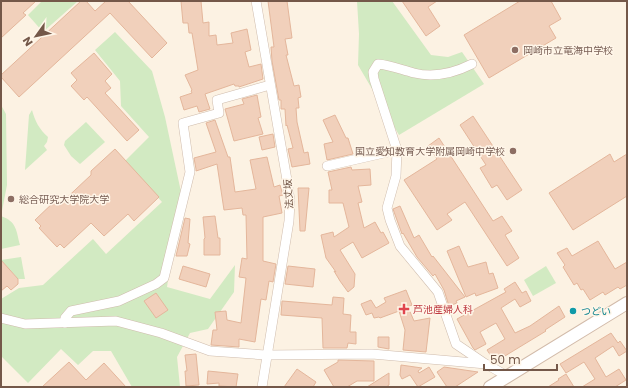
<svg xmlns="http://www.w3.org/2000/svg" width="628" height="388" viewBox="0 0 628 388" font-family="Poppins,'Noto Sans JP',sans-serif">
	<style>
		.green { fill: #d2eac2 }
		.building { fill: #f1d0bb; stroke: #e4b69b }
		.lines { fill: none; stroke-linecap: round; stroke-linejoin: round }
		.street-casing { stroke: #cfbcad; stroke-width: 10 }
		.secondary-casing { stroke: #d2bbaa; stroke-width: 14 }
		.street { stroke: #fff; stroke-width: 9 }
		.secondary { stroke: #fff; stroke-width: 12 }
		.education-dot { fill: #8d6e63; stroke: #fff6e9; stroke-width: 1.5 }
		.health-dot { fill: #e0444e; stroke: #fff6e9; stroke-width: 1.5 }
		.culture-dot { fill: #0f9aa8; stroke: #fff6e9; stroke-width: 1.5 }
		.labels { text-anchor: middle; stroke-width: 3; stroke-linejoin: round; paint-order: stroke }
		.education-label { font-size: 10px; fill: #785e54; stroke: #fff6e9; text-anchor: start }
		.street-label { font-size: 10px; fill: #745849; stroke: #fff6e9 }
		.health-label { font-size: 10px; fill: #be3a42; stroke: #fff6e9; text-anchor: start }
		.culture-label { font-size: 10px; fill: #0d838f; stroke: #fff6e9; text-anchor: start }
	</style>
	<rect width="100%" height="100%" fill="#fcf2e3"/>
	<g class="green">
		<path d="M42,1H78L43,32L28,15Z"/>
		<path d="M357,1H392L431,55L448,57L462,52L484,84L399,135L358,65L359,34Z"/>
		<path d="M115,32L152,71L165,117L181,192L167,287L210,299L235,265L234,292L208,329L190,333L177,357L180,387H132L111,351H93L78,365L61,349L28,383L1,356V299L19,288L43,285L93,239L106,254L162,202L125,161L149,137L121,106L120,81L95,50Z"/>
		<path d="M1,105L6,114L7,185L1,216C17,222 16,230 20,245L1,249Z"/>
		<path d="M32,110C35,121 39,129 48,137L47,142L44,146L47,150L25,170L29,115Z"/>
		<path d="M86,122L105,142L80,164L71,156L64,145L65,141Z"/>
		<path d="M21,257L25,279H18L1,260Z"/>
		<path d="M546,266L556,283L533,296L524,280Z"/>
	</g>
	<g class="building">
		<path d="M1,1H36L23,13L26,15L1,38Z"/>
		<path d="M81,1H86L95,11L106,1H128L167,43L152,58L110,13L19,97L1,77V75Z"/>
		<path d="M181,1H201L203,23L209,22V36L216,35L217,45L233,43L231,33L247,29L251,50L245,52L249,67L261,64L263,79L239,87V86H235L234,84L205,94L210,109L199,112L197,106L184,110L180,97L192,93L191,91L192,90L185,75L198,70L192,33H189L188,23H183Z"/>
		<path d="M268,1H287L292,38L285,39L288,55H286L294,86L299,85L301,97L298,98L299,108H296L297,122L304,153L308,152L310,164L292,167L288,149L293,148L287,125L286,126L285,109H281V100H279L272,61L271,47H274Z"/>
		<path d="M402,1H437L428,7L440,26L426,36Z"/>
		<path d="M520,1H551L561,19L549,26L556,38L489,78L464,35Z"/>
		<path d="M94,53L112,74L105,81L111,88L105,93L139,130L127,141L87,97L84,100L71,86L77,80L71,73Z"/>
		<path d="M257,95L261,117L258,118L263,134L234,141L225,109L244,104L242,99Z"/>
		<path d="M335,115L346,138H348L353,154L327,160L324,144L333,142L323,120Z"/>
		<path d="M473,116L522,190L507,200L497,185L492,188L480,168L486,165L460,125Z"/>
		<path d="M215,120L228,157H230L235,192L256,189L250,160L267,157L274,187L280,185L283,195L279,196L282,213L263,217V261L276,264L273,282L269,281L266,300L261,299L255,342L239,339V347L211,345L213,330H217L215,312L226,311L227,320L241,323L246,278L239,277L242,258L247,259L246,215H243L242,208L224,210L217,164L196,171V169L194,158L216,152L206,123Z"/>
		<path d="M273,134L275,147L262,150L259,137Z"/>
		<path d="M439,138L493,221L502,216L512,231L505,235L519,258L507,266L465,202L447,214L452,220L437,230L404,180L437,159L428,146Z"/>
		<path d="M115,149L159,197L134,221L128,214L104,236L91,223L64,248L60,244L57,247L39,228L41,226L35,220L55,201L59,205L91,175V171Z"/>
		<path d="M610,154L614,162L627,154V196L573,230L549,193Z"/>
		<path d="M351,167L352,170L370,169L371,185L358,186L362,202L358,203L364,228L375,222L381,233L383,232L389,243L362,258L353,242L340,250L355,274L354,287L348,292L340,281L334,271L336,272L326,258L321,235L333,232L334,237L349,227L343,203H329V190H332L328,172Z"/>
		<path d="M298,188H309L305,231H300Z"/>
		<path d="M400,206L414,238L419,235L432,257L433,256L465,297L456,301L457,303L449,306L444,290L435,274L433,276L417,257L403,233L402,234L393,209Z"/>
		<path d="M215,216L218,238H220V255H204V239L205,238L203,217Z"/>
		<path d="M185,218L190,219L188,243L190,244L187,256H176Z"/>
		<path d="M598,241L615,269L627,262V285L620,289L618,287L605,295L603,292L590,300L583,289L581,290L577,283L574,285L563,267L565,265L557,253L567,248L572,256Z"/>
		<path d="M459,246L468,267L486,262L489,274L493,273L498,288L476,296L475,293L466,297L447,251Z"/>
		<path d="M1,260L18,279V284L11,290L7,286L1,291Z"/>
		<path d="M183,266L210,274L206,287L179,279Z"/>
		<path d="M288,266L315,269L313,287L285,284Z"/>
		<path d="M515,282L522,293L526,291L531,301L520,307L515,299L501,308L515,333L530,326L559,306L565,317L545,330L546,331L495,362L487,350L505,339L496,323L480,332L486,344L475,350L473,348L457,319L506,292L504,289Z"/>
		<path d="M406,290L412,305L408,307L414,321L430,318L426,352L403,350L405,330L399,311L380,318L379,317L374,318L372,313L366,315L361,304L371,300L376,308L386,302L384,298Z"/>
		<path d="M156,293L168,310L156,318L144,301Z"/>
		<path d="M333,297L344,298L343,314L351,315L350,332H356V344L348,343L347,348H323L322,318L281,315L282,301L332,305Z"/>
		<path d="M611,333L618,343L620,341L627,351L619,356L613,346L595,358L606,377L619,369L626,380L615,387H582L595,379L584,362L566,373L560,364Z"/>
		<path d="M378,337H389V349L378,347Z"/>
		<path d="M196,354L199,385L186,386L185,371H187L185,355Z"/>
		<path d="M338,360L374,361V381H357L347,387H334L324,370L338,362Z"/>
		<path d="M69,362L86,380L104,363L126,387H42Z"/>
		<path d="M401,365L422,368L418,371L419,373L429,367L435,377L418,387L410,375L402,379L400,375Z"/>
		<path d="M444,367L478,372L455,387H447L437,372Z"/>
		<path d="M297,369L316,382L313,387H284Z"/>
		<path d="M208,371L238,374L236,387L219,386V383L207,384Z"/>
		<path d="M389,373V385L386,387H367Z"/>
		<path d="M566,374L574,387H548L559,380L558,379Z"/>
	</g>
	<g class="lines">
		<defs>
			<g id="street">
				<path d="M256,1L287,180L290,201L289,221L262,387"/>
				<path d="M472,64C454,73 434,78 414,73C402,70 390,65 378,64L373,72L374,79L397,150L396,176L387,208L390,220L400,246L438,292L456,344L484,363"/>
				<path d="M327,166L397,150"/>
				<path d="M1,318L25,324L116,321L161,333L210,351L266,355L372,354L486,364L507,376"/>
				<path d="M65,323V318L71,311L119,301L156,284L164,278L190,172L183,123L219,113L217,100L270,85"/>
			</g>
			<path id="secondary" d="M490,387L627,303"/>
		</defs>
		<use href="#street" class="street-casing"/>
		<use href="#secondary" class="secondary-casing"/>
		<use href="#street" class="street"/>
		<use href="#secondary" class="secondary"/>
	</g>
	<g class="education-dot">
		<circle cx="515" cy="50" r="4"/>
		<circle cx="513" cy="151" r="4"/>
		<circle cx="11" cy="199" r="4"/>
	</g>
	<path class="health-dot" d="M402 303h4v4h4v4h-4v4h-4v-4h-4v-4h4z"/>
	<circle class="culture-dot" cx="573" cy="311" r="4"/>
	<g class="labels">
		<g class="education-label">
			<text x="523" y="54">岡崎市立竜海中学校</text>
			<text x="505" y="155" text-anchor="end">国立愛知教育大学附属岡崎中学校</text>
			<text x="19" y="203">総合研究大学院大学</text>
		</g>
		<g class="street-label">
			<text transform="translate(288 194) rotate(-94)" y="4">法丈坂</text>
		</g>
		<g class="health-label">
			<text x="413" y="313">芦池産婦人科</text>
		</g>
		<g class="culture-label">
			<text x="581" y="315">つどい</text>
		</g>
	</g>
	<rect width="628" height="388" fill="none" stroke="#745849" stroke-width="4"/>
	<g transform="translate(36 36) rotate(237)" stroke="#fff6e9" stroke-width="3" paint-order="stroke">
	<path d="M0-3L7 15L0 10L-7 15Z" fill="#745849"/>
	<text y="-6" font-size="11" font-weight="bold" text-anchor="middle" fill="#745849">N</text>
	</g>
	<path d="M484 364v6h73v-6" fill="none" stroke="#745849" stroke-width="2"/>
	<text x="490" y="364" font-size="12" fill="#745849" stroke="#fff6e9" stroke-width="3" paint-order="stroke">50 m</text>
</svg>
